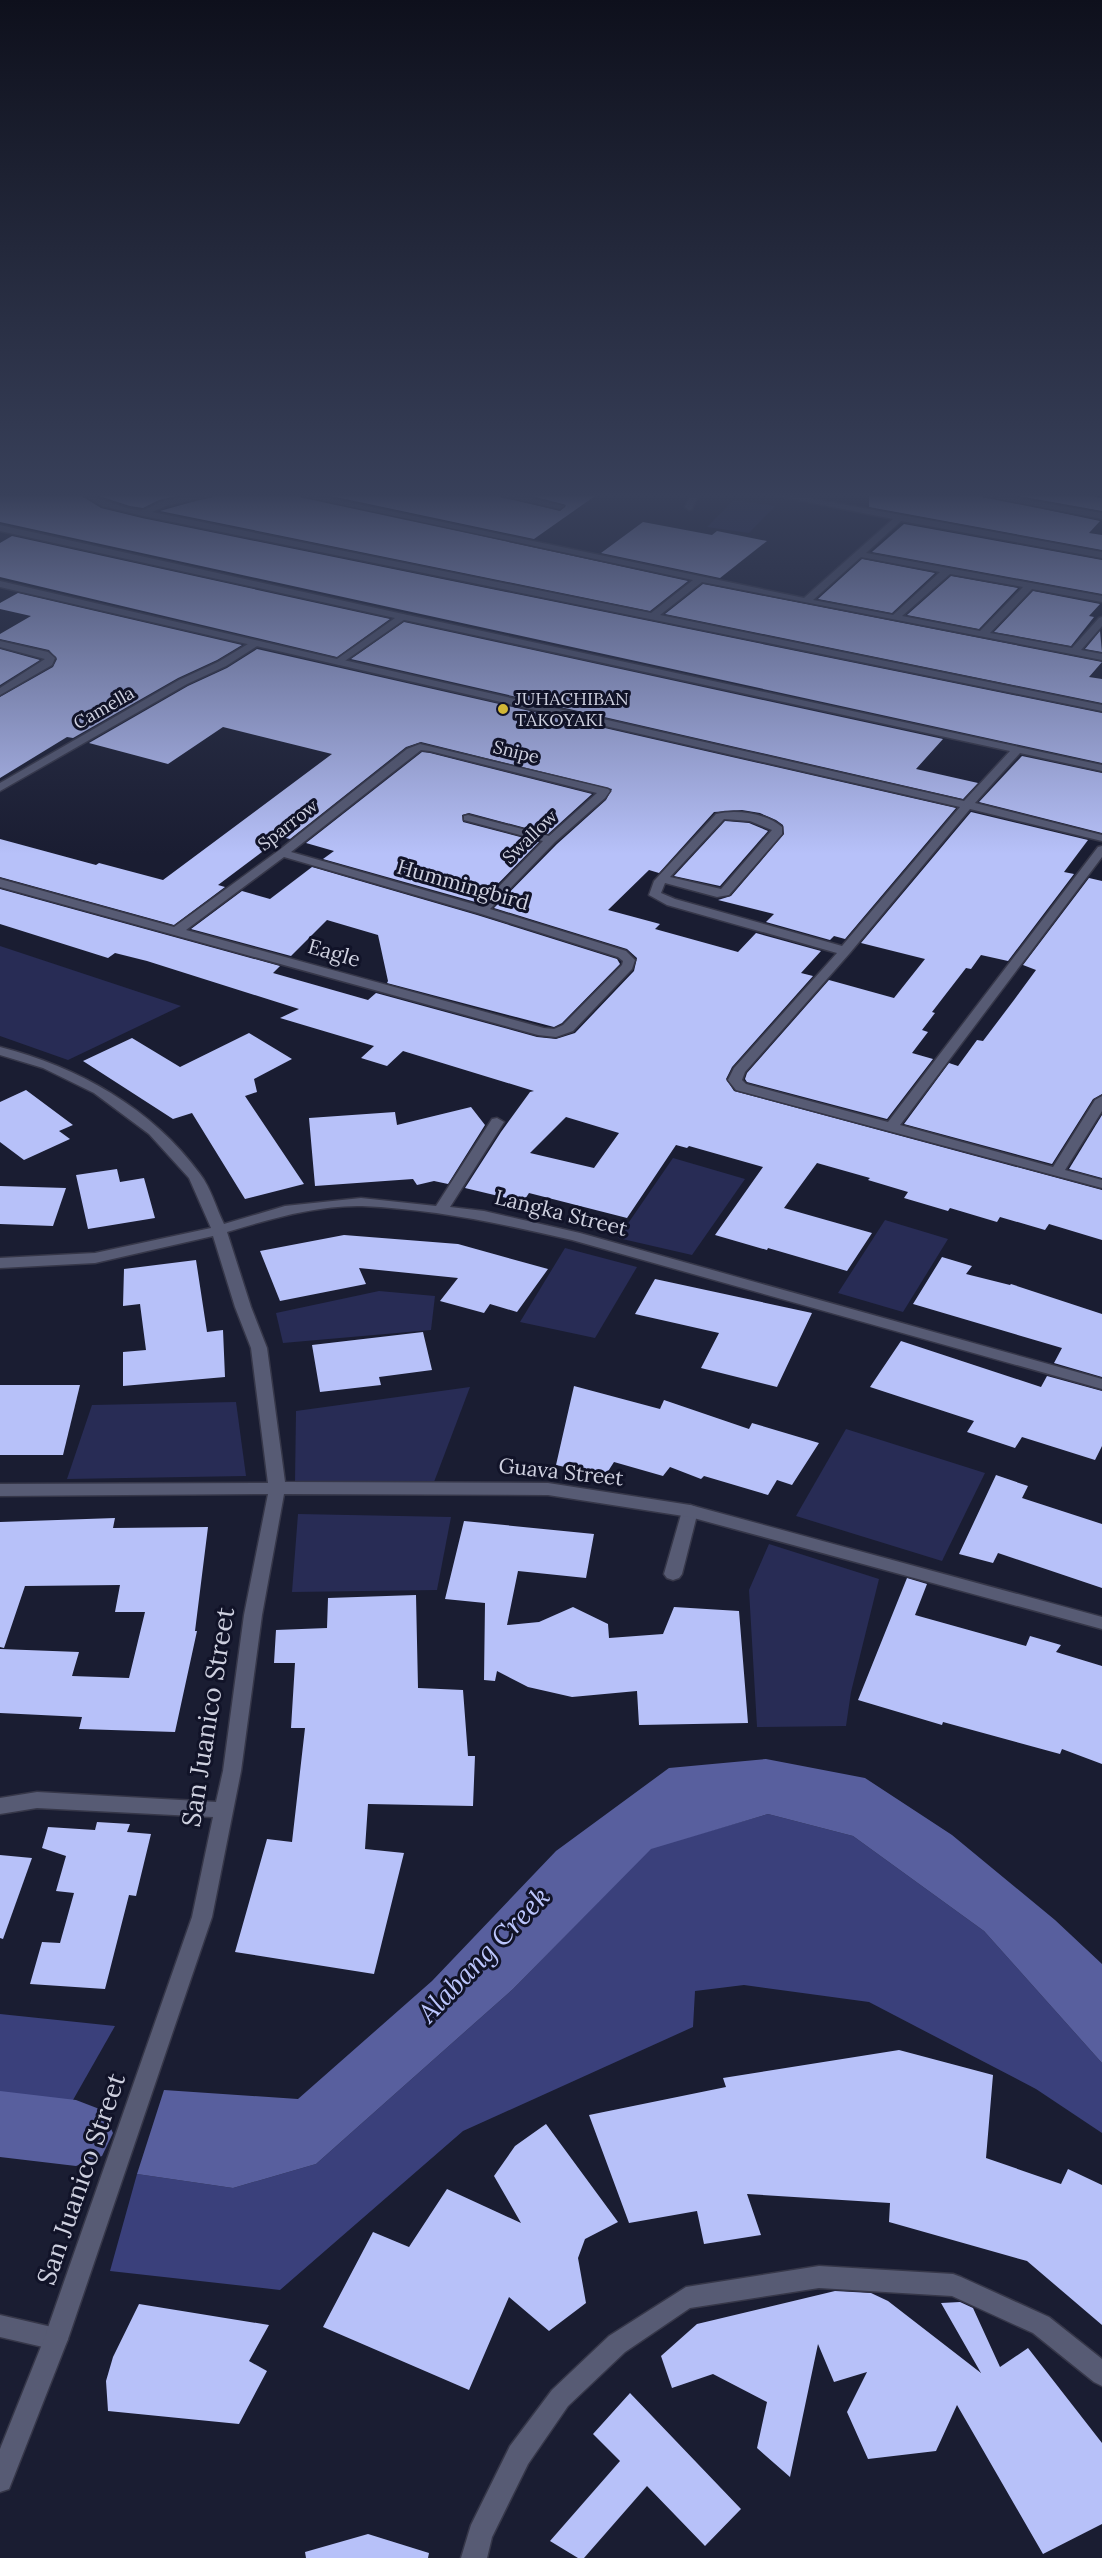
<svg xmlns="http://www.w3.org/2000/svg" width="1102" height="2558" viewBox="0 0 1102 2558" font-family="Lora,serif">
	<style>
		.green { fill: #282c55 }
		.forest { fill: #3a407b }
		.water { fill: #585f9e }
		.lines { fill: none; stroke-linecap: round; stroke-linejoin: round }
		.river { fill: #585f9e; fill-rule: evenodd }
		.building { fill: #b7c1f9; fill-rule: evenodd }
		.service-casing { stroke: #363749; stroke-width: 3 }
		.minor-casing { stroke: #363749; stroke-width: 3 }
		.tertiary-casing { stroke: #363749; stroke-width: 3 }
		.service { fill: #575b74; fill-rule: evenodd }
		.minor { fill: #575b74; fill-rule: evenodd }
		.tertiary { fill: #575b74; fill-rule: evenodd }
		.poi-dot { fill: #d2b736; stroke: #111328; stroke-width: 2 }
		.labels { text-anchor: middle; stroke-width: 6; stroke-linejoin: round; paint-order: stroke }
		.far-poi-label { font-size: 18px; fill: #ced0df; stroke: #111328; text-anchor: start }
		.far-street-label { font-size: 18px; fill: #ced0df; stroke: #111328 }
		.street-label { font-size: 21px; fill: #ced0df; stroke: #111328 }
		.near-street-label { font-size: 26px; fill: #ced0df; stroke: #111328 }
		.near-water-label { font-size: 27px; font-style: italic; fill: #bcc6fd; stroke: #111328 }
	</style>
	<rect width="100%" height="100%" fill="#1a1d32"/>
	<g class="green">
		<path d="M734,500L775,506L749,533L707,527Z"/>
		<path d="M0,946L181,1006L68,1060L0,1036Z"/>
		<path d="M673,1158L745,1179L692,1255L618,1238Z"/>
		<path d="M885,1220L948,1239L903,1312L838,1293Z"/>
		<path d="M565,1248L637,1267L595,1338L520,1322Z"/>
		<path d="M379,1291L435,1296L431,1330L283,1343L276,1313Z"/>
		<path d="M470,1387L434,1482H295L296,1411Z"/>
		<path d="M236,1402L246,1476L67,1479L92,1405Z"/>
		<path d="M846,1429L985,1473L942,1561L796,1516Z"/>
		<path d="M298,1514L451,1517L437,1590L292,1592Z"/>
		<path d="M769,1544L879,1579L851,1692L846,1726L757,1727L749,1590Z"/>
	</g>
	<g class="forest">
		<path d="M768,1814L853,1836L984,1931L1102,2063V2133L1036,2089L869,2002L744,1985L695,1991L693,2027L463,2131L280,2290L110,2271L137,2174L233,2188L316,2164L513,1989L651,1848Z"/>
		<path d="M0,2014L115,2026L69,2107L0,2094Z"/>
	</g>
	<path class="water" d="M766,1759L865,1778L952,1835L1055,1920L1102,1964V2063L984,1931L853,1836L768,1814L651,1849L513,1989L316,2164L233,2188L137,2174L164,2090L298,2099L432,1981L556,1851L669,1768Z"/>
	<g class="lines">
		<path class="river" d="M0,2091L76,2100L102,2110L113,2133L102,2156L76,2166L0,2157Z"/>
	</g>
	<g class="building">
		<path d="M0,496H82L101,508L142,518L1102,713V763L0,522Z"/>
		<path d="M99,496H175L159,500L143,508L130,506Z"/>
		<path d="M213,496H299L688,581L650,611L160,511Z"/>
		<path d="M331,496H499L560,511L566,505L532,496H595L534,539Z"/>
		<path d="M869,496H982L1100,521L1089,533L1102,535V550L869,507Z"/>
		<path d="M1019,496H1091L1102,498V511Z"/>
		<path d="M643,522L712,535L717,531L767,541L720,578L601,553Z"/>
		<path d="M904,524L1102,560V594L872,552Z"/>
		<path d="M12,536L390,619L337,657L0,577V543Z"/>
		<path d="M862,559L935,573L892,613L818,599Z"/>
		<path d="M951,576L1018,588L979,629L907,615Z"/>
		<path d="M703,584L1102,662L1089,677L1102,679V703L665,614Z"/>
		<path d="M1033,591L1100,604L1089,616L1094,617L1071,646L994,632Z"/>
		<path d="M18,593L242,645L217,660L178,678L73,738L67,737L0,778V697L53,667L57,659L49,650L0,639V634L31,616L0,609V603Z"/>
		<path d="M404,622L943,739L916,769L978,783L963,799L351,659Z"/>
		<path d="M1100,631L1102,652L1085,649Z"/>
		<path d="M0,649L40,660L0,685Z"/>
		<path d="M257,649L956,808L845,939L834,936L830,940L766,922L774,914L718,900L731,896L784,834L783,825L776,820L760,813L742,810L714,812L659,873L649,870L608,910L660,924L655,929L738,952L756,933L821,951L801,973L813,976L732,1067L726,1079L734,1091L1102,1190V1240L1049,1224L1045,1230L1000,1217L997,1222L950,1208L948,1211L904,1198L908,1192L868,1180L870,1178L817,1163L784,1208L872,1233L847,1271L768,1248L767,1250L715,1235L763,1167L689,1146L687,1148L676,1145L627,1218L529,1193L523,1202L465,1188L501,1132L530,1092L534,1091L403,1051L387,1066L361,1058L374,1046L280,1018L299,1009L147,961L115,953L108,958L0,924V889L280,966L273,973L368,1000L376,993L537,1037L556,1039L575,1033L634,971L637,958L627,949L494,908L557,844L606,800L612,789L421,742L406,747L290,839L282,837L218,885L225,887L174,925L0,877V839L96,865L99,863L163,880L332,754L223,727L168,764L89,743L188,686L227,668ZM566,1117L619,1133L594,1168L530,1153Z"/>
		<path d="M422,752L430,753L592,794L548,834L469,813L462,815L463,822L539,842L479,903L323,859L334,851L306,843Z"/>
		<path d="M1022,756L1102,773V833L979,802Z"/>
		<path d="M971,812L1088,840L1064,872L1074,874L1008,961L981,955L971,969L966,968L932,1012L935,1013L922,1030L928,1032L912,1053L933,1059L887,1119L747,1082L745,1079L747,1073L829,980L894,998L925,959L861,943Z"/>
		<path d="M725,821L749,823L768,831L720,886L674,876Z"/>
		<path d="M312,867L477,915L617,959L620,964L562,1023L554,1027L387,983L388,981L378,935L327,920L291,956L191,929L242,891L270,899Z"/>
		<path d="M1089,878L1102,881V1094L1093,1099L1052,1164L904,1124L949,1063L958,1066L977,1040L983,1041L1014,1000L1036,970L1023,965Z"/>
		<path d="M249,1033L292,1059L254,1079L257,1092L245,1096L304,1184L245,1199L192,1113L173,1119L83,1061L132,1038L180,1067Z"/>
		<path d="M26,1090L73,1125L59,1131L70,1139L24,1160L0,1142V1102Z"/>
		<path d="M471,1107L485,1125L448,1184L434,1181L417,1185L413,1179L315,1186L309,1118L395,1112L397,1125Z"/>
		<path d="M1102,1115V1178L1069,1169Z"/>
		<path d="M117,1169L120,1182L144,1178L155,1218L88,1229L76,1175Z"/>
		<path d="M0,1186L66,1188L53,1226L0,1224Z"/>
		<path d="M344,1235L458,1244L548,1269L517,1312L490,1304L484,1313L440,1301L458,1278L359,1268L366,1284L280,1301L260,1251Z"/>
		<path d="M942,1257L972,1266L966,1274L1010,1285L1011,1284L1102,1314V1377L1054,1363L1062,1348L913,1304Z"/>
		<path d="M196,1260L207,1332L223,1330L225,1377L123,1386V1352L146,1350L140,1304L123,1306L124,1269Z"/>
		<path d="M655,1279L812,1313L777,1387L701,1368L719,1333L635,1314Z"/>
		<path d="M423,1332L432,1370L379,1377L381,1385L320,1392L312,1345Z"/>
		<path d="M901,1341L1041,1387L1047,1376L1102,1391V1446L1095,1460L1022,1437L1015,1448L967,1432L974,1421L870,1387Z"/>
		<path d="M0,1385H80L63,1455H0Z"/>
		<path d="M574,1386L660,1409L664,1400L749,1429L752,1423L819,1443L792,1485L777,1480L768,1495L704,1476L701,1479L670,1467L663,1476L614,1462L605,1476L556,1465Z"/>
		<path d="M996,1475L1028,1486L1022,1498L1102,1524V1588L998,1553L993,1563L959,1554Z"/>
		<path d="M115,1518L113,1528L208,1527L195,1631H197L175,1732L79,1729L82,1717L0,1713V1649L79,1652L72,1676L129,1678L145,1612H115L120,1585L25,1586L4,1648L0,1647V1522Z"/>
		<path d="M464,1521L594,1534L586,1578L518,1571L507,1625L539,1622L573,1607L608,1624L609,1638L663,1634L674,1607L739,1611L748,1723L639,1725L637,1691L572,1697L528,1687L497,1671L495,1681L484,1680L485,1603L445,1599Z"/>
		<path d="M907,1578L927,1584L915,1615L1026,1646L1030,1636L1061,1645L1056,1652L1102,1666V1764L1062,1749L1060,1754L943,1722L942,1725L858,1700Z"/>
		<path d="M416,1595L418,1688L463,1690L468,1756H475L473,1806L368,1804L365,1849L404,1853L374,1974L235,1952L267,1839L292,1842L305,1728H291L295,1663H274L276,1630L327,1628L328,1598Z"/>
		<path d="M97,1822L130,1824L127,1832L151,1834L136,1896L129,1895L105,1989L30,1984L42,1942L60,1943L74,1893L56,1891L66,1856L42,1848L48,1827L95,1830Z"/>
		<path d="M0,1855L32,1858L3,1939L0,1938Z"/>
		<path d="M899,2050L993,2075L986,2158L1061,2184L1068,2169L1102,2185V2325L1027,2261L889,2222L890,2203L747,2194L761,2235L704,2244L697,2211L629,2223L589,2115L726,2087L723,2078Z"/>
		<path d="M546,2124L618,2222L585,2239L578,2258L586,2303L549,2331L509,2297L469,2390L323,2327L373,2232L409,2247L447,2189L521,2223L494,2176L515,2146Z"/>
		<path d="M835,2291L871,2293L888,2301L981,2373L941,2303L960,2302L973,2308L1000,2367L1028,2348L1102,2443V2524L1043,2554L957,2405L936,2451L868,2459L847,2412L867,2372L834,2382L818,2344L790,2477L757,2448L767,2402L713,2374L672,2388L661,2356L697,2324Z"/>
		<path d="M139,2304L269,2325L249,2361L267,2371L239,2424L108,2411L106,2381L113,2357Z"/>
		<path d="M630,2393L741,2509L705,2546L647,2486L584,2558H578L550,2541L620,2461L593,2434Z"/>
		<path d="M368,2534L429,2553L428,2558H306L305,2552Z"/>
	</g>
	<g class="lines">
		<defs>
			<g id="service">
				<path d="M690,496H698L692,509L689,510L685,507Z"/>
				<path d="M690,1505L696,1507L698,1511L682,1574L679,1578L673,1580L667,1578L664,1574L682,1511L684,1507Z"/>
				<path d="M0,2315L56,2328L64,2331L68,2339L64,2347L56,2350L0,2337Z"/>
			</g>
			<g id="minor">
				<path d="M84,496C102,496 127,512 143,510C148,509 155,504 160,502C176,497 194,496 211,496L166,506L152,512L651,613L693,580L301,496H319L804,598L893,519L778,496H798L1102,552V558L901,521L866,553L1102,596V602L1032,589L990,633L1072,648L1099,618L1102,617V626L1081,650L1102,654V660L702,582L660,615L1102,705V711L143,516L102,506ZM861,557L940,572L893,615L813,600ZM950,574L1023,587L980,631L902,616Z"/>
				<path d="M501,496H521L564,506L560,509Z"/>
				<path d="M984,496H1004L1102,513V519Z"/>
				<path d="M403,614L1102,765V771L1020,753L975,803L1102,835V841L970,809L849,954L745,1072L742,1080L746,1084L888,1122L1098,847L1102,846V857L900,1125L1053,1167L1095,1100L1102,1096V1111L1065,1170L1102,1180V1188L736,1090L728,1080L734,1068L837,953L667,905L649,895L654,881L716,814C736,809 766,813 782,827V834L729,895L717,897L665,883L661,893L675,899L842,946L960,807L339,665L334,662L339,659L964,801L1010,751L400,619V615ZM724,819L750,821L772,830L721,889L670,877Z"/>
				<path d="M0,641L48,652L55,658L52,665L0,695V688L45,659L0,647Z"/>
				<path d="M253,641L262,643L226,666L187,684L0,791V783L179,680L218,662Z"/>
				<path d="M420,744L608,789L610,791L605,798L555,842L490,909L626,951L635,960L632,969L573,1031L556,1037L538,1035L0,887V879L174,927L278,851L407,749ZM421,750L430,751L597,793L549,836L468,815L464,816V820L543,841L480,906L291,852ZM284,857L478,913L618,957L623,961L622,965L563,1025L554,1029L544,1028L186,930Z"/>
				<path d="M0,1047C78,1067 152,1108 200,1174C211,1188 216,1208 224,1224L285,1206L361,1198L436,1206L492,1119L497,1118L504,1122L450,1207L484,1211L580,1233L1102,1379V1389L572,1240C503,1224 433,1209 362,1206C317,1205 270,1219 227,1232L251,1307L267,1348L285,1482L548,1483L690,1505L1102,1617V1629L690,1517L548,1495L284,1494L262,1615L241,1771L212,1917L68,2339L9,2489L0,2492V2449L44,2339L192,1917L213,1817L37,1808L0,1814V1798L37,1792L216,1802L223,1771L244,1615L268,1494L0,1496V1484L268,1483L251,1348L235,1307L213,1236L95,1263L0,1268V1258L95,1253L211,1228L189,1178L149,1134L94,1093L43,1068L0,1055Z"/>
				<path d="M819,2266L953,2274L961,2277L1049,2317L1102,2359V2386L1094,2382L1033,2333L952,2296L819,2288L690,2308L625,2352L568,2406L528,2464L492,2537L487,2558H461L471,2525L510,2446L552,2390L609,2336L686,2287Z"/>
			</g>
			<path id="tertiary" d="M0,525L403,614L408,617L339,665L0,587V581L337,659L395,618L0,531Z"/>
		</defs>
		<use href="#service" class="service-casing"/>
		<use href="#minor" class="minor-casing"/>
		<use href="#tertiary" class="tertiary-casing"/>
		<use href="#service" class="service"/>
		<use href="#minor" class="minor"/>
		<use href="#tertiary" class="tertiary"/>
	</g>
	<linearGradient id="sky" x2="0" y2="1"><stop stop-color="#0e101c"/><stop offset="0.58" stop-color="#38405a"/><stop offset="1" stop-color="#38405a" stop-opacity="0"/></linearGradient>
	<rect width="1102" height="854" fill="url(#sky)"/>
	<circle class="poi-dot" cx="503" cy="709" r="6"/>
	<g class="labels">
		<g class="far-poi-label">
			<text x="515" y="705">JUHACHIBAN<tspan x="515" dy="21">TAKOYAKI</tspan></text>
		</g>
		<g class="far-street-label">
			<text transform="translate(104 708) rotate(-30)" y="6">Camella</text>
			<text transform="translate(516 752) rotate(14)" y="6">Snipe</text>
			<text transform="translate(288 825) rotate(-38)" y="6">Sparrow</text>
			<text transform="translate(530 837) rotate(-44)" y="6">Swallow</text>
		</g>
		<g class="street-label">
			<text transform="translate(463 885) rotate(16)" y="7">Hummingbird</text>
			<text transform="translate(334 953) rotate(16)" y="7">Eagle</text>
			<text transform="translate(561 1213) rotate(14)" y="7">Langka Street</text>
			<text transform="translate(561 1472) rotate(6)" y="7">Guava Street</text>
		</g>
		<g class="near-street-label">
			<text transform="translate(208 1717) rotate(-81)" y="9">San Juanico Street</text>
			<text transform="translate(81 2179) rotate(-71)" y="9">San Juanico Street</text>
		</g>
		<g class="near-water-label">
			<text transform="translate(484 1955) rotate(-46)" y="9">Alabang Creek</text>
		</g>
	</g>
</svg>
